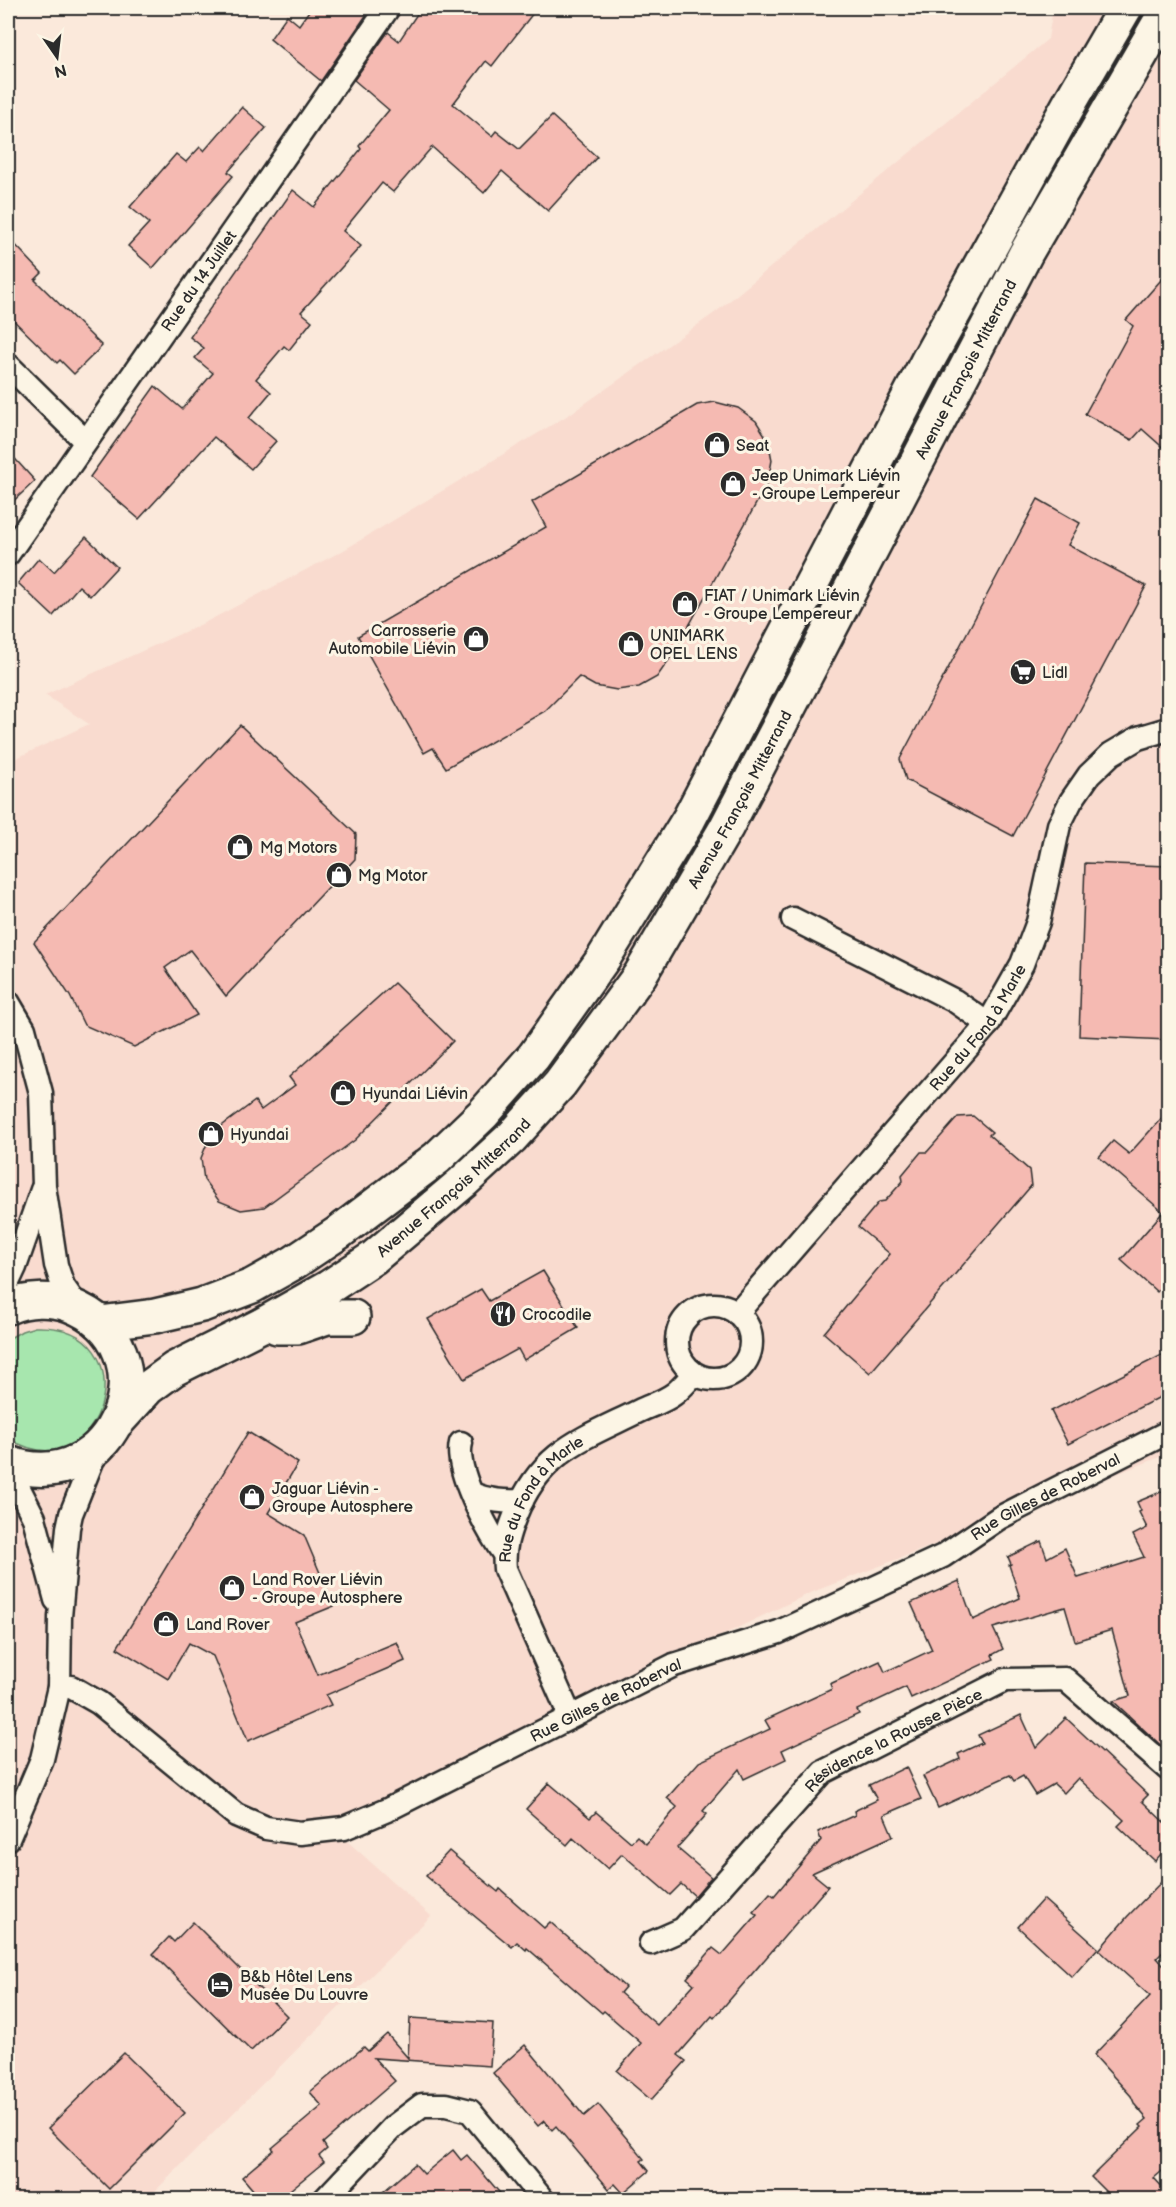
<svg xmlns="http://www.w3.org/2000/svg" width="1176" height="2207" viewBox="0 0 1176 2207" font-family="'Balsamiq Sans',sans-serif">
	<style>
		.built { fill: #f9dbcf }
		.green { fill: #a7e6ae; stroke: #69886c; stroke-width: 1.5 }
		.building { fill: #f5bab2; stroke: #2b2b2b; stroke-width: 1.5 }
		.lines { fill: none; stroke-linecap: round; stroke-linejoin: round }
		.minor-casing { stroke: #2b2b2b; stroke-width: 27 }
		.primary-casing { stroke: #2b2b2b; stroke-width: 38 }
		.minor { stroke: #fcf5e5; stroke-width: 22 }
		.primary { stroke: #fcf5e5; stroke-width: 33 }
		.labels { text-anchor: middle; stroke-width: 6; stroke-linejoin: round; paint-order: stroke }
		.street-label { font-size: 16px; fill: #2b2b2b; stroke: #fcf5e5 }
		.poi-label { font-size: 16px; fill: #2b2b2b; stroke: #fcf5e5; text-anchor: start }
	</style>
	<rect width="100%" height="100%" fill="#fbe9db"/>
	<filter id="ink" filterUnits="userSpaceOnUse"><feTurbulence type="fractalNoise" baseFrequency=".0167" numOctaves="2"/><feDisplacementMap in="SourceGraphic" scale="12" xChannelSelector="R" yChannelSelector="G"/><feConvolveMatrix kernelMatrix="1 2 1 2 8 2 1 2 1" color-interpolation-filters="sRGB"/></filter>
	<g filter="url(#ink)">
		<path class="built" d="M1053,8H1168V1454L810,1593L345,1816L346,1840L431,1916L147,2199H8V762L89,724L45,695L204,623L344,550L570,414L716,312L1048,39Z"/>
		<path class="green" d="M35,1327C153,1323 104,1498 8,1438V1339L22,1331Z"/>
		<g class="building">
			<path d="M311,8H359L367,14L321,81L270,39L287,15L299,25Z"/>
			<path d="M421,8H537L492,66L486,61L453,104L492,136L496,131L519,149L552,116L597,157L548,211L502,171L484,193L432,147L393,192L382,183L343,231L361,246L301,312L312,321L289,350L284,346L256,379L271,392L249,418L276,441L251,469L214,437L139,519L90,477L155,386L182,409L213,373L195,358L204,348L190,337L293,190L314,207L361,149L359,146L389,110L354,80L388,32L399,41Z"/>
			<path d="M242,107L266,128L228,172L233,176L153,268L128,246L149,223L130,207L176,154L186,162L200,147L204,151Z"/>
			<path d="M8,237L42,273L35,280L102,346L74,374L60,360L57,363L8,315Z"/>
			<path d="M1168,272V452L1142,429L1132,440L1085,414L1133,326L1126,320Z"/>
			<path d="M715,402L738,408L756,421L768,440L772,460L768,482L675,651L657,677L639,687L617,690L595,686L579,677L545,711L446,768L433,748L424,753L358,636L546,527L532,502L697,405Z"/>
			<path d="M8,451L35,481L8,506Z"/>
			<path d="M1038,499L1080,523L1068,545L1146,586L1013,836L906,780L900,759Z"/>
			<path d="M86,537L117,567L90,596L79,586L53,616L18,583L39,558L54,572Z"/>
			<path d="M240,725L356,834L355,859L226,996L190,950L165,968L197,1015L134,1047L84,1025L70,996L34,942Z"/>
			<path d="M1085,863L1168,866V1040L1079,1036Z"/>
			<path d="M394,983L453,1041L355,1140L264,1207L241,1210L219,1201L204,1180L201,1158L211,1134L255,1101L261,1110L295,1085L289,1077Z"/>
			<path d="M1168,1111V1279L1157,1292L1121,1260L1163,1212L1099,1157L1113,1141L1129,1154Z"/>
			<path d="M973,1116L992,1132L989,1135L1029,1170L1031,1186L870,1373L824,1333L890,1254L858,1227L879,1202L885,1201L903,1181L902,1175L921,1152H927L958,1117Z"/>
			<path d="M543,1271L578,1328L524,1360L518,1349L464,1379L428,1319L481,1289L489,1301Z"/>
			<path d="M1168,1352V1393L1068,1444L1051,1411Z"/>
			<path d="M248,1432L298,1463L268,1513L304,1535L334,1606L295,1622L318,1675L397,1642L405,1661L326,1695L331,1705L248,1741L213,1656L189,1643L168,1679L117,1648Z"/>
			<path d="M1168,1489V1752L1113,1701L1130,1696L1112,1630L1075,1641L1065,1607L993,1628L1003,1649L992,1655L994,1659L911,1698L906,1687L857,1710L859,1714L782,1750L786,1759L744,1779L739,1769L703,1811L707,1814L677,1848L711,1877L695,1896L681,1884L670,1895L622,1854L608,1869L573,1838L567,1845L526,1809L549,1783L590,1818L596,1812L631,1842L637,1836L646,1844L677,1807L667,1798L699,1762L770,1729L765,1720L832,1689L830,1684L880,1661L885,1672L932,1650L911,1603L959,1581L973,1620L1020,1598L1009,1565L1011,1564L1008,1557L1041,1541L1047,1558L1065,1548L1078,1578L1144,1557L1133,1535L1147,1528L1139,1512L1141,1511L1137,1502Z"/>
			<path d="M1021,1715L1036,1748L1066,1718L1148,1795L1142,1801L1168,1826V1846L1155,1861L1118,1826L1124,1820L1078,1778L1064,1793L1054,1784L1035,1795L1023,1776L1014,1781L1010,1775L938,1808L923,1776L960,1759L958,1754L982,1743L978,1735Z"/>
			<path d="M906,1767L921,1799L884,1815L893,1836L812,1873L828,1886L714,2018L712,2016L678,2055L686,2061L651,2100L617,2071L641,2043L604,2011L602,2013L527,1948L526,1950L517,1942L512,1947L426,1876L449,1851L498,1892L500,1889L544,1928L550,1922L625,1987L620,1993L657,2025L694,1984L687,1978L713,1948L722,1955L757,1915L753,1912L762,1902L770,1893L774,1896L821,1840L818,1832L855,1815L854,1811L877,1800L869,1785Z"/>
			<path d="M1168,1875V1947L1157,1958L1168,1969V2166L1154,2178L1168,2193V2199H1113L1091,2177L1142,2127L1140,2125L1147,2119L1135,2105L1131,2096L1094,2055L1150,1996L1099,1950L1127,1917Z"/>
			<path d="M1043,1899L1098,1948L1072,1977L1018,1927Z"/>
			<path d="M193,1922L287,2016L251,2051L153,1954L169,1937L174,1942Z"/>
			<path d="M410,2018L493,2023L490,2066L374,2058L395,2081L323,2143L327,2149L319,2156L324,2162L279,2199H261L242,2177L274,2150L272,2148L322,2106L310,2092L364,2047L368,2051L387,2034L408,2058Z"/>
			<path d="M525,2045L584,2116L598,2104L644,2159L641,2161L649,2171L623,2193L615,2184L609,2189L556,2126L552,2130L544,2121L538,2126L493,2073Z"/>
			<path d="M124,2053L185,2113L109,2189L48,2128Z"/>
			<path d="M453,2150L461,2160L467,2155L505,2199H375L415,2164L424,2174Z"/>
		</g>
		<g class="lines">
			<defs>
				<g id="minor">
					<path d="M8,365L85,441"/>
					<path id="s1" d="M8,554L388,8"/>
					<path d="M793,919L955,1001L988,1024"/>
					<path d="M8,1002L24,1029L41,1093L44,1186L56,1265L63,1286L79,1309"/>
					<path d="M8,1282L15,1267L42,1190"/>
					<circle cx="714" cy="1342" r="37"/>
					<path id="s2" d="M737,1313L988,1024L1022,964L1038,922L1059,825L1071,801L1089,775L1111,754L1138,738L1168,729"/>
					<path d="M461,1443C454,1469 488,1532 504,1554"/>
					<path d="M8,1467L34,1518L56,1600"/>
					<path d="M472,1494C490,1501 504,1502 522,1501"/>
					<path id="s3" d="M59,1687H71L99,1703L236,1815L266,1828L300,1833L344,1828L387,1810L674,1665L779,1632L943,1556L999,1518L1168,1432"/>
					<path id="s4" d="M570,1716L505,1569C503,1549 508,1534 515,1516C541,1450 583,1439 641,1410C652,1405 665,1401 674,1394C681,1389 688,1380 694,1374"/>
					<path d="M8,1839L42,1759L59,1687L60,1617L68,1528L71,1514L97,1449"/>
					<path id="s5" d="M651,1943L683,1929L823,1772L1005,1680L1065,1679L1168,1769"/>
					<path d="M324,2200L393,2127L422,2105H446L470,2111L543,2200"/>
				</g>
				<g id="primary">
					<path d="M8,1307C27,1299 50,1298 70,1305C175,1346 117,1502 8,1463"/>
					<path d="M100,1323L155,1316L202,1305L252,1286L293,1263L338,1233L437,1158L483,1114L534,1056L603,959L689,819L927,362L1072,99L1125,8"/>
					<path d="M277,1327H298L327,1317H353"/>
					<path id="s6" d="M118,1421L148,1388L174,1369L260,1326L329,1287L373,1258L463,1182L512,1137L560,1084L640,975L726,828L1026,253L1168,8"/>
				</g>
			</defs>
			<use href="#minor" class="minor-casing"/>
			<use href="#primary" class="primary-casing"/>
			<use href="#minor" class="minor"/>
			<use href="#primary" class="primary"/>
		</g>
	</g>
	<defs>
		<symbol id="shop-disc" viewBox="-11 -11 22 22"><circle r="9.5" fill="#2b2b2b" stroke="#fcf5e5"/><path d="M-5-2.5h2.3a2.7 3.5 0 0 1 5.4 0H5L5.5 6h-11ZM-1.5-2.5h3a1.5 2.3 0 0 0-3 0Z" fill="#fff"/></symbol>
		<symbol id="supermarket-disc" viewBox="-11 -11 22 22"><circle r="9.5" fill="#2b2b2b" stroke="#fcf5e5"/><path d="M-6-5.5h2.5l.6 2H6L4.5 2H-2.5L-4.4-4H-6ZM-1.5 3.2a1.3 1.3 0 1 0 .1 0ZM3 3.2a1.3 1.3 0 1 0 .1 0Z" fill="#fff"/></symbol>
		<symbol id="restaurant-disc" viewBox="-11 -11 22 22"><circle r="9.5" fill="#2b2b2b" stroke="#fcf5e5"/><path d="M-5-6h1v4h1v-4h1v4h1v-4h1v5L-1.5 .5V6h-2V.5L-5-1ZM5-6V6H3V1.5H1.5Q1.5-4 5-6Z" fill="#fff"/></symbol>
		<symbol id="hotel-disc" viewBox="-11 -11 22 22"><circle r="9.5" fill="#2b2b2b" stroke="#fcf5e5"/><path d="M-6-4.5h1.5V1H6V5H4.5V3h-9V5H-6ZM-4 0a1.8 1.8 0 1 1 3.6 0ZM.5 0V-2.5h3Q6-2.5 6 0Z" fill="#fff"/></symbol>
	</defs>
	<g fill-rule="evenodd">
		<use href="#shop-disc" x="702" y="430" width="30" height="30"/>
		<use href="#shop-disc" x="718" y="469" width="30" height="30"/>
		<use href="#shop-disc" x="670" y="589" width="30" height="30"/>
		<use href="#shop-disc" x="461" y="624" width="30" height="30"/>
		<use href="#shop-disc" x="616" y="629" width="30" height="30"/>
		<use href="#supermarket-disc" x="1008" y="657" width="30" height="30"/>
		<use href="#shop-disc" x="225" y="832" width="30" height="30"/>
		<use href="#shop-disc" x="324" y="860" width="30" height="30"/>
		<use href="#shop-disc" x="328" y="1078" width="30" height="30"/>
		<use href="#shop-disc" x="196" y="1119" width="30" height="30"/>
		<use href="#restaurant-disc" x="488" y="1299" width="30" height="30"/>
		<use href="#shop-disc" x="237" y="1482" width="30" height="30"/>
		<use href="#shop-disc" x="217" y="1573" width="30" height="30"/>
		<use href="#shop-disc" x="151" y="1609" width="30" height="30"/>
		<use href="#hotel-disc" x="205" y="1970" width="30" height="30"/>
	</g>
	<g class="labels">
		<g class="street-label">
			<text dy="6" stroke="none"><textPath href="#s1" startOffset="333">Rue du 14 Juillet</textPath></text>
			<text dy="6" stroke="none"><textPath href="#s6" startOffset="1384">Avenue François Mitterrand</textPath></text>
			<text dy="6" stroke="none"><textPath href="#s6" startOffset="898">Avenue François Mitterrand</textPath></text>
			<text dy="6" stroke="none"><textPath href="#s2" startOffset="374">Rue du Fond à Marle</textPath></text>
			<text dy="6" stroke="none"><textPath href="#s6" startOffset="412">Avenue François Mitterrand</textPath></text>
			<text dy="6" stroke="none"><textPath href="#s3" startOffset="1110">Rue Gilles de Roberval</textPath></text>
			<text dy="6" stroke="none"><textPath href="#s4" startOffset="243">Rue du Fond à Marle</textPath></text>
			<text dy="6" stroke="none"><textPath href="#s3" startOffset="624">Rue Gilles de Roberval</textPath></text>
			<text dy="6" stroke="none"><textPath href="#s5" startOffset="322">Résidence la Rousse Pièce</textPath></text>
		</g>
		<g class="poi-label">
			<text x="736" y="451">Seat</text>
			<text x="752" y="481">Jeep Unimark Liévin<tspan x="752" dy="18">- Groupe Lempereur</tspan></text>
			<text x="704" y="601">FIAT / Unimark Liévin<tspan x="704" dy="18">- Groupe Lempereur</tspan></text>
			<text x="456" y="636" text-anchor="end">Carrosserie<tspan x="456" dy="18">Automobile Liévin</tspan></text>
			<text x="650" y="641">UNIMARK<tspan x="650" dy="18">OPEL LENS</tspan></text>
			<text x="1042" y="678">Lidl</text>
			<text x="260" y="853">Mg Motors</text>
			<text x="358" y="881">Mg Motor</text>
			<text x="362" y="1099">Hyundai Liévin</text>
			<text x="230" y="1140">Hyundai</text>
			<text x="522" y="1320">Crocodile</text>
			<text x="272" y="1494">Jaguar Liévin -<tspan x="272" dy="18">Groupe Autosphere</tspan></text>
			<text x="252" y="1585">Land Rover Liévin<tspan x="252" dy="18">- Groupe Autosphere</tspan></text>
			<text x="186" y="1630">Land Rover</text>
			<text x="240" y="1982">B&amp;b Hôtel Lens<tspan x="240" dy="18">Musée Du Louvre</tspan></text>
		</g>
	</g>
	<rect width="1176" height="2207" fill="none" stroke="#fcf5e5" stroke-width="30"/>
	<rect x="15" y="15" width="1146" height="2177" fill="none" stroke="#2b2b2b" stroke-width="2" filter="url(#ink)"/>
	<g transform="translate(57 57) rotate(166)" stroke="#fcf5e5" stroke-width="4.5" paint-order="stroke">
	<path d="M0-4.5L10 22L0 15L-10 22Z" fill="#2b2b2b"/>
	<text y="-9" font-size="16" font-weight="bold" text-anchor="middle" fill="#2b2b2b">N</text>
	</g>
</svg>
